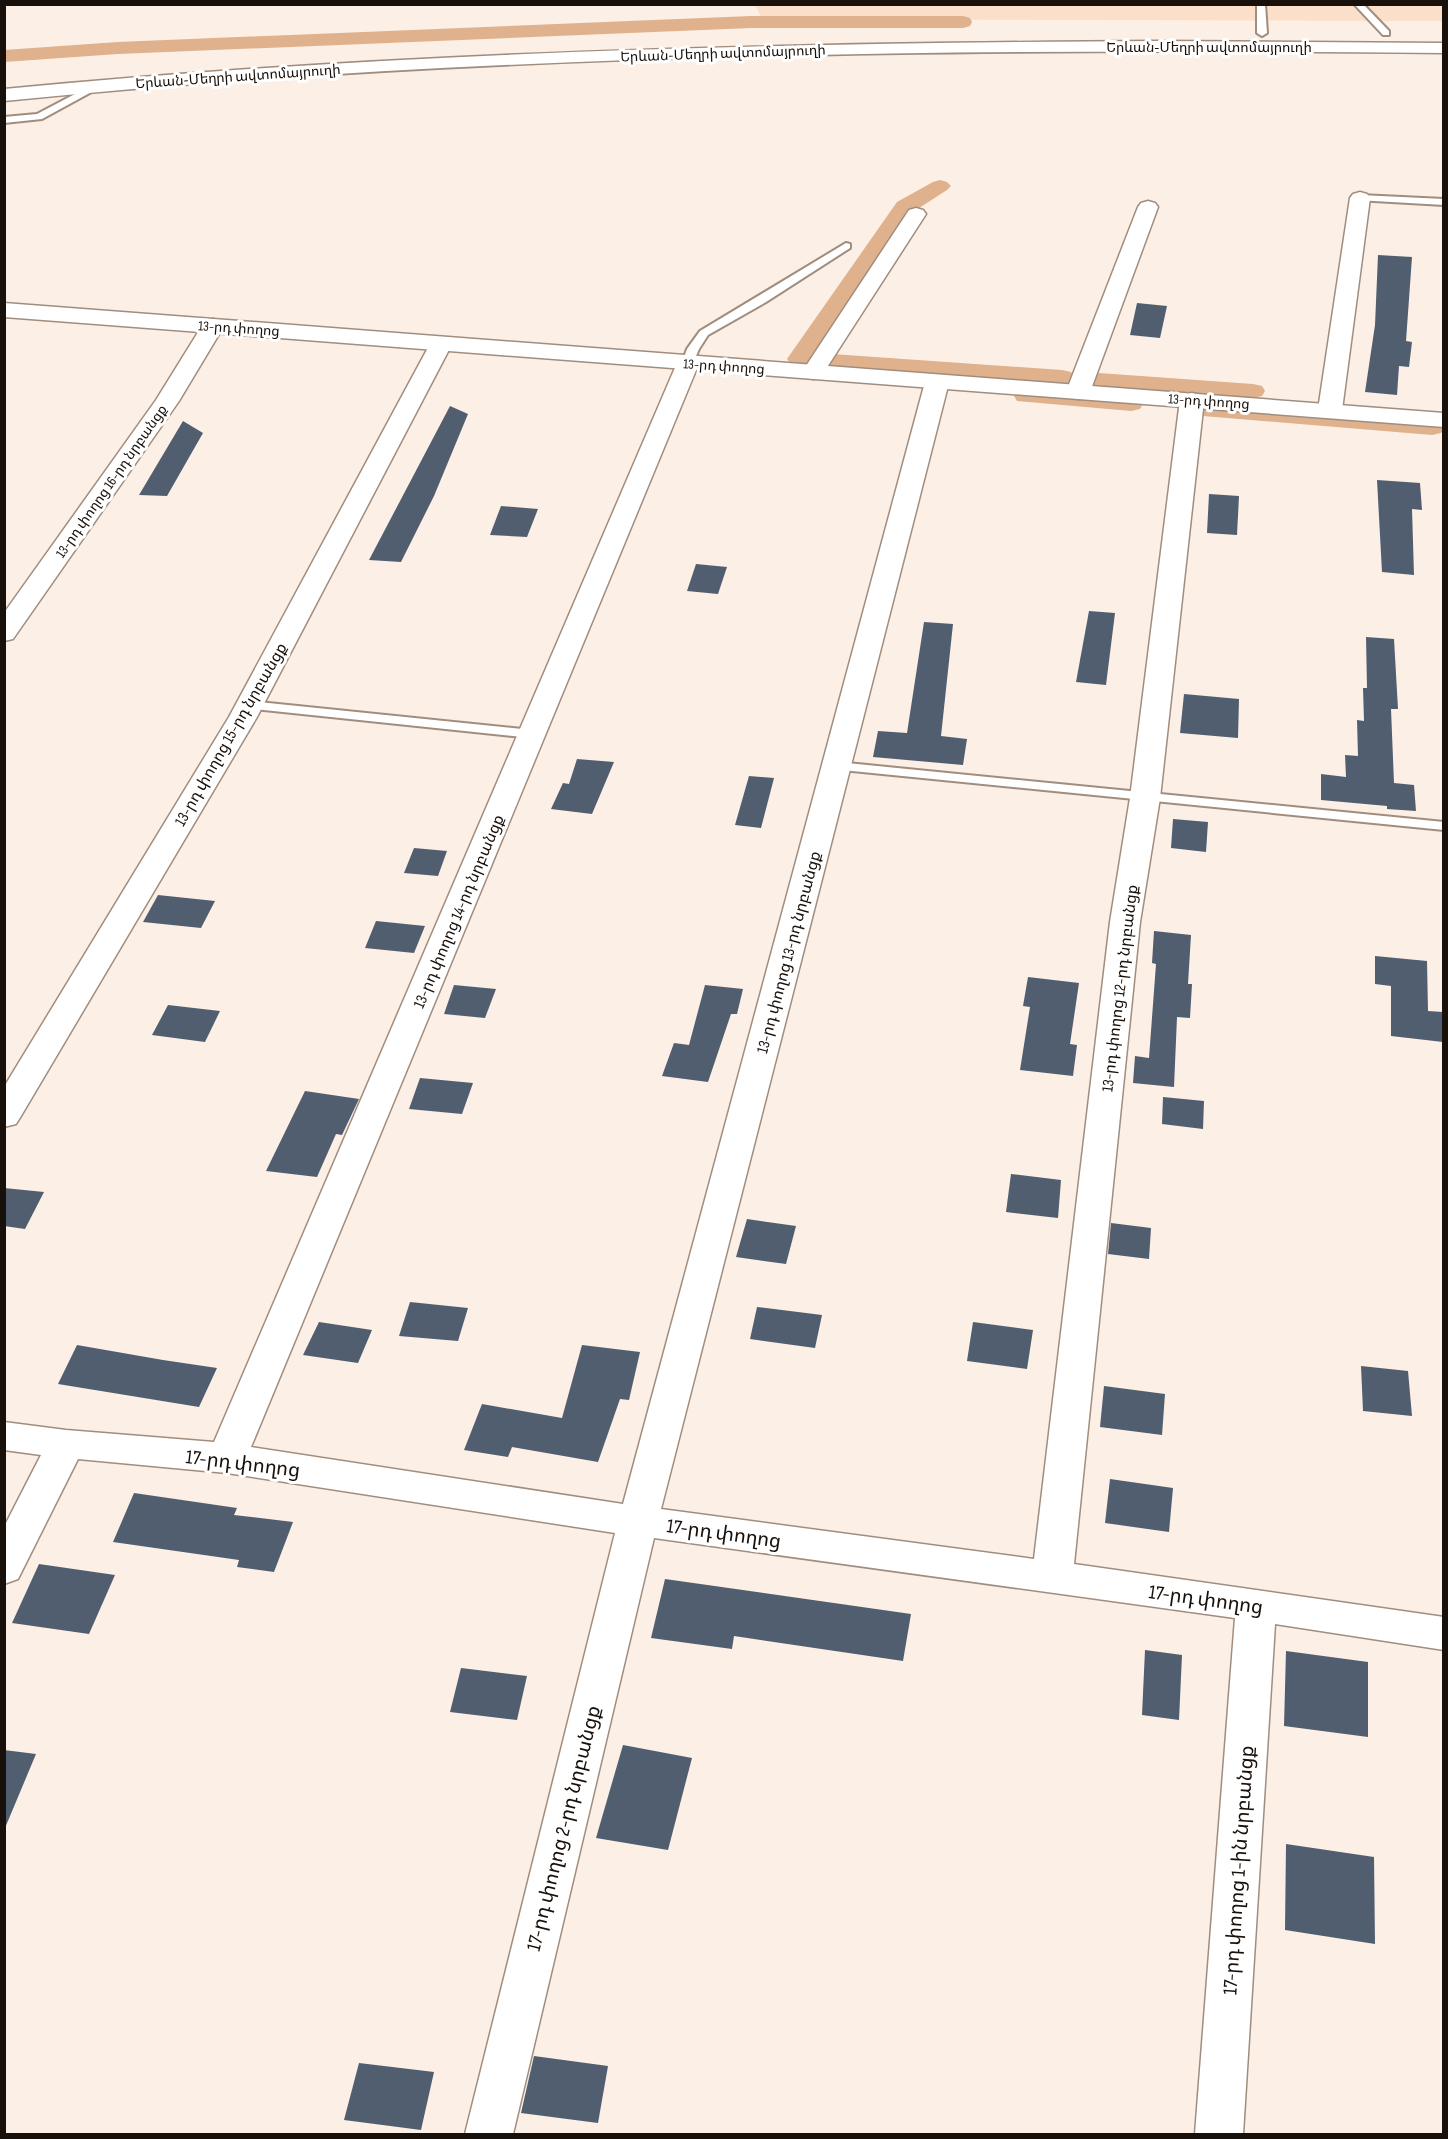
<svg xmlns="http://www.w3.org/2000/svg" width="1448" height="2139" viewBox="0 0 1448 2139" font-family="'Sofia Sans Condensed','Noto Sans Armenian',sans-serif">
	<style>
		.built { fill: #fbdfc9 }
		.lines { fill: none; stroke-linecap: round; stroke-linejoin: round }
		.canal { fill: #dfb18c; fill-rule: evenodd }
		.building { fill: #515e70 }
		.service-casing { stroke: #a18d7e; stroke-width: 4 }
		.minor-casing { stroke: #a18d7e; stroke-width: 3 }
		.tertiary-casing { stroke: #a18d7e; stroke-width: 3 }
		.trunk-casing { stroke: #a18d7e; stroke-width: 3 }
		.service { fill: #fff; fill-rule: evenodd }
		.minor { fill: #fff; fill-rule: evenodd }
		.tertiary { fill: #fff; fill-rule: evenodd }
		.trunk { fill: #fff; fill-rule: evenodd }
		.labels { text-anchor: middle; stroke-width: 6; stroke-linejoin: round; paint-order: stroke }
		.far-street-label { font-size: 14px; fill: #18100b; stroke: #fff }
		.street-label { font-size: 16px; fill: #18100b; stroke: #fff }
		.near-street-label { font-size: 20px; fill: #18100b; stroke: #fff }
	</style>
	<rect width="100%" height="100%" fill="#fcefe5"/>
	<path class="built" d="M1443,4L1444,21L762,19L755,5Z"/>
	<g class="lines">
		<g class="canal">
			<path d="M751,16H963L970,18L972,22L970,26L963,28H751L118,54L4,62V50L118,42Z"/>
			<path d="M940,180L947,182L951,186L947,190L913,212L807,364L799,366L791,364L787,359L897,202L933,182Z"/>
			<path d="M832,354L1062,370L1071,372L1074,377L1071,382L1062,384L824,366L820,361L824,356Z"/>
			<path d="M1099,373L1253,384L1262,386L1265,391L1262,396L1253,398L1090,385L1087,380L1090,375Z"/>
			<path d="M1026,389L1131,397L1140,399L1143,404L1140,409L1131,411L1017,401L1014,396L1017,391Z"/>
			<path d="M1212,404L1432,421L1441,423L1444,429L1441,433L1432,435L1203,416L1200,411L1203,406Z"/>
		</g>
	</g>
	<g class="building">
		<path d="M1378,255L1412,257L1406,341L1412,342L1409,367L1399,366L1397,395L1365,392L1375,325Z"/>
		<path d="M1137,303L1167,306L1160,338L1130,335Z"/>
		<path d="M450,406L468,414L434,496L401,562L369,560Z"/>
		<path d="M183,421L203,433L167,496L139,495Z"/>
		<path d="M1377,480L1420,483L1422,510L1412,509L1414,575L1382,572Z"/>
		<path d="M1209,494L1239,496L1237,535L1207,533Z"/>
		<path d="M501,506L538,509L527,537L490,535Z"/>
		<path d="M696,564L727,567L718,594L687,591Z"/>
		<path d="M1089,611L1115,613L1106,685L1076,682Z"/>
		<path d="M924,622L953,624L941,736L967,739L963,765L873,757L878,731L907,733Z"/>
		<path d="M1366,637L1394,639L1398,709H1391L1394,783L1414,785L1416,811L1387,809V806L1321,800V774L1346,777L1345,755L1358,756L1357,720L1364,721L1363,688H1367Z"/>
		<path d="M1184,694L1239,699L1238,738L1180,733Z"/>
		<path d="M577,759L614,762L592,814L551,809L563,783L569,784Z"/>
		<path d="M749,776L774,778L761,828L735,825Z"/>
		<path d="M1173,819L1208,822L1206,852L1171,848Z"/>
		<path d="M414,848L447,851L438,876L404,873Z"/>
		<path d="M158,895L215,901L201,928L143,922Z"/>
		<path d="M376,921L425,926L414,953L365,948Z"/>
		<path d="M1154,931L1191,935L1188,984H1192L1190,1018L1177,1017L1174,1087L1133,1083L1135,1056L1149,1058L1156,964L1152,963Z"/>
		<path d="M1375,956L1427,961L1428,1011L1443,1012V1042L1391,1036V986L1375,984Z"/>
		<path d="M1028,977L1079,983L1070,1044L1077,1045L1073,1076L1020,1070L1030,1007L1023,1006Z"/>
		<path d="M454,985L496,989L485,1018L444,1014Z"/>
		<path d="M705,985L743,989L737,1014H731L708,1082L662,1076L674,1043L689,1045Z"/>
		<path d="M168,1005L220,1011L205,1042L152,1035Z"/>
		<path d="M420,1078L473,1083L462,1114L409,1109Z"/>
		<path d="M305,1091L359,1099L342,1135L336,1134L317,1177L266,1171Z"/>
		<path d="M1163,1097L1204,1101L1203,1129L1162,1124Z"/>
		<path d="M1011,1174L1061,1180L1058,1218L1006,1212Z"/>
		<path d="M4,1188L44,1192L25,1229L4,1226Z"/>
		<path d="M747,1219L796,1226L786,1264L736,1257Z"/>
		<path d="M1111,1223L1151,1228L1149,1259L1108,1254Z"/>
		<path d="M410,1302L468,1308L458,1341L399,1336Z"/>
		<path d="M757,1307L822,1315L815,1348L750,1339Z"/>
		<path d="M319,1322L372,1330L358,1363L303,1355Z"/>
		<path d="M973,1322L1033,1330L1027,1369L967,1361Z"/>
		<path d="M77,1345L163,1360L217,1368L199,1407L58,1384Z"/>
		<path d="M582,1345L640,1352L629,1400L620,1399L598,1462L512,1447L508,1457L464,1450L482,1404L562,1418Z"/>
		<path d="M1361,1366L1408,1371L1412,1416L1363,1411Z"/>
		<path d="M1104,1386L1165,1394L1162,1435L1100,1427Z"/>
		<path d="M1110,1479L1173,1488L1169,1532L1105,1523Z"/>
		<path d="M134,1493L237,1508L234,1515L293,1522L274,1572L237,1567L239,1560L113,1542Z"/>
		<path d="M39,1564L115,1575L89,1634L12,1623Z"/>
		<path d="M665,1579L911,1614L903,1661L734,1636L732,1649L651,1638Z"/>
		<path d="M1145,1650L1182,1655L1179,1720L1142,1715Z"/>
		<path d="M1286,1651L1368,1662V1737L1284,1726Z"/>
		<path d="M461,1668L527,1676L517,1720L450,1712Z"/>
		<path d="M623,1745L692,1758L668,1850L596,1838Z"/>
		<path d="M4,1750L36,1754L5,1828H4Z"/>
		<path d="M1286,1844L1374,1857L1375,1944L1285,1930Z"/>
		<path d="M534,2056L608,2066L598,2123L521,2113Z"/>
		<path d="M359,2063L434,2072L421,2130L344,2120Z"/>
	</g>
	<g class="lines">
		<defs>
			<g id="service">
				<path d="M1257,4H1265L1267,33L1262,36L1257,33Z"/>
				<path d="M1354,4H1363L1389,31V35H1383Z"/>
				<path d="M94,84L99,87L97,89L42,119L4,123V117L37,114Z"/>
				<path d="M1360,195L1444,199V205L1356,200V196Z"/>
				<path d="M846,243L850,244V248L766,302L708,335L699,349L692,365H684L682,363L687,349L700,331Z"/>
				<path d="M250,701L532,730L539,734L532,738L245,708L243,705Z"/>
				<path d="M837,762L1444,822V830L832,769L830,766L832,763Z"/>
			</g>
			<g id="minor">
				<path d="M1360,192L1367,194L1370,198L1342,410L1338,415L1330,417L1322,415L1318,410L1350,198L1353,194Z"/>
				<path d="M1148,201L1155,203L1158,207L1090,392L1086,397L1078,399L1070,397L1066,392L1138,207L1141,203Z"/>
				<path d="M916,208L923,210L926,214L824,372L821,377L813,379L805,377L802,372L909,210Z"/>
				<path d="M213,319L221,321L224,326L179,401L13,639L4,641V613L156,400L205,321Z"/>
				<path d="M441,337L449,339L452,344L257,717L21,1116L16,1124L4,1127V1087L229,717L430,344L433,339Z"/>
				<path d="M688,356L696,358L699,363L251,1447L623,1504L925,382L929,377L937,375L945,377L949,382L661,1509L1034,1559L1110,922L1130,798L1180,400L1184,395L1192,393L1200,395L1204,400L1160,798L1140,922L1074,1564L1444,1617V1650L1275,1624L1243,2134H1195L1235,1618L654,1538L513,2134H465L615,1533L227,1473L78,1459L18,1579L4,1584V1527L41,1455L4,1450V1422L66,1430L214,1442L677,363L680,358Z"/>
			</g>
			<path id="tertiary" d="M4,303L1444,413V427L4,317Z"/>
			<path id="trunk" d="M1159,41L1444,43V53C964,48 482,53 4,101V89C388,52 774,43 1159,41Z"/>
		</defs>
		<use href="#service" class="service-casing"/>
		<use href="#minor" class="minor-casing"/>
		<use href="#tertiary" class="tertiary-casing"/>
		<use href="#trunk" class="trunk-casing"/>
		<use href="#service" class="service"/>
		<use href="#minor" class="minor"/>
		<use href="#tertiary" class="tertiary"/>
		<use href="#trunk" class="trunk"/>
	</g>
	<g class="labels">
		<g class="far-street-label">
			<text x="1209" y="52">Երևան-Մեղրի ավտոմայրուղի</text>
			<text transform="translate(723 53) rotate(-2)" y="5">Երևան-Մեղրի ավտոմայրուղի</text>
			<text transform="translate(238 76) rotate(-4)" y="5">Երևան-Մեղրի ավտոմայրուղի</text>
			<text transform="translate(239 328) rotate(4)" y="5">13-րդ փողոց</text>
			<text transform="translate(724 366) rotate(4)" y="5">13-րդ փողոց</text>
			<text transform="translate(1209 401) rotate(4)" y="5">13-րդ փողոց</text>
			<text transform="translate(111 481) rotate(-55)" y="5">13-րդ փողոց 16-րդ նրբանցք</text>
		</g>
		<g class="street-label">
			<text transform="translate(230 734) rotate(-60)" y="6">13-րդ փողոց 15-րդ նրբանցք</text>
			<text transform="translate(458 911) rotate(-67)" y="6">13-րդ փողոց 14-րդ նրբանցք</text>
			<text transform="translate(788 952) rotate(-75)" y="6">13-րդ փողոց 13-րդ նրբանցք</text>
			<text transform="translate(1119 988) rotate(-83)" y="6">13-րդ փողոց 12-րդ նրբանցք</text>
		</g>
		<g class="near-street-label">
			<text transform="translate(243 1463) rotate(7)" y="7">17-րդ փողոց</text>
			<text transform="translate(724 1533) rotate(8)" y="7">17-րդ փողոց</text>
			<text transform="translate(1206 1599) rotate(8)" y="7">17-րդ փողոց</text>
			<text transform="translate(563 1828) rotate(-76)" y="7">17-րդ փողոց 2-րդ նրբանցք</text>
			<text transform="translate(1238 1870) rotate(-86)" y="7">17-րդ փողոց 1-ին նրբանցք</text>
		</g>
	</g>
	<rect width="1448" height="2139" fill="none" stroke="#18100b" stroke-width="12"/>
</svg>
